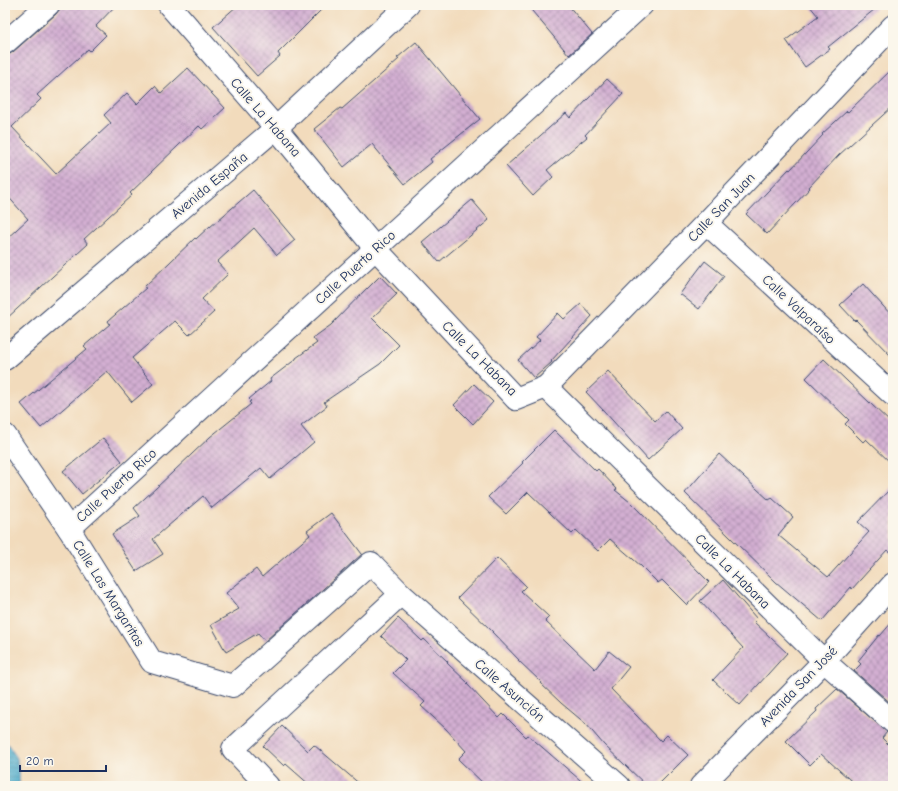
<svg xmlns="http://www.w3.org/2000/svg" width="898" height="791" viewBox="0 0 898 791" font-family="'Comic Neue',sans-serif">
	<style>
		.water { fill: url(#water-rules); stroke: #336c94 }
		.building { fill: url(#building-cross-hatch) }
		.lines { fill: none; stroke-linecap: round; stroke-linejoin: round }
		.minor-casing { stroke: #3b496c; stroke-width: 24 }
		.minor { stroke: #fff; stroke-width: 22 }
		.labels { text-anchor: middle; stroke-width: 4; stroke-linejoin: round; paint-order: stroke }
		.street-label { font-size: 14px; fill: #1b2f5e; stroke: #fbf7ec }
	</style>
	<defs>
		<pattern id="water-rules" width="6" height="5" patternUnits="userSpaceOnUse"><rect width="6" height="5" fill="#4baaca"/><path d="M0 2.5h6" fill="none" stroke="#3e8ba7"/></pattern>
		<pattern id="building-cross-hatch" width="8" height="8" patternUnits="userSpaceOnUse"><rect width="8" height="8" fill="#d3afd2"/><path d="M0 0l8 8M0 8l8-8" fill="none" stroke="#aa8fae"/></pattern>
	</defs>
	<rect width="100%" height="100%" fill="#fbf7ec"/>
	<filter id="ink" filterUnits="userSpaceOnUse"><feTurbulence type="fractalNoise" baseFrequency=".025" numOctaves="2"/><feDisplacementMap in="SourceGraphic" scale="8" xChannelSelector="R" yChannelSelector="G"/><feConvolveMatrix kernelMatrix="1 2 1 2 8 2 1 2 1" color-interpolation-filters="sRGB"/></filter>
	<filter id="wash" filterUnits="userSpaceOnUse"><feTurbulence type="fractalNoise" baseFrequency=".012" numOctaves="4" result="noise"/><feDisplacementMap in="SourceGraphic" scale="16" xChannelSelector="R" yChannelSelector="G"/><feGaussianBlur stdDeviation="0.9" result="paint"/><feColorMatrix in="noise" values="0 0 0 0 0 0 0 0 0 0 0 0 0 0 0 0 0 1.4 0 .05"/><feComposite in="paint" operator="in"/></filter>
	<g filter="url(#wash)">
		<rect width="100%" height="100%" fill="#f2dbbc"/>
		<path class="water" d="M5,740L17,758L20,786H5Z"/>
		<g id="blocks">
			<g class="building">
				<path d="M60,5H116L96,26L106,35L90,51L88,49L37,95L41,99L12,127L56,174L111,123L104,115L127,93L137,104L155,86L161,93L188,68L225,108L202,129L199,126L178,146L151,172H152L130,193L132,195L84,239L88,244L5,320V240L28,219L5,193V55H8L13,52L56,14L60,9Z"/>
				<path d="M238,5H326L278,53L280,56L257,76L213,27Z"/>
				<path d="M527,5H568L592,34L569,55Z"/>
				<path d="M809,5H880L828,47L830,49L805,67L786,40L818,16Z"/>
				<path d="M416,42L480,119L430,159L432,162L405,184L372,144L344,167L314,129L340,108L342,109L399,59L397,58Z"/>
				<path d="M893,68V106L839,155L809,187L810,188L767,234L746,214L789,169L790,170L823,135L822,134L847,111L848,112Z"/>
				<path d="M607,79L623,94L585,135L587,137L547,170L553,177L533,196L506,166L566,113L570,118Z"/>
				<path d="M253,190L295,240L277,255L254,228L217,262L228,274L202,299L214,312L189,335L175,321L132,358L153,384L132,402L107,371L41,428L21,404L87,349L84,346L110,324L108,321L146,288L144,287L195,238L196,239L210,226V227Z"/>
				<path d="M472,200L489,220L439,262L422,242Z"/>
				<path d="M705,261L724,276L699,309L680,294Z"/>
				<path d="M380,276L397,294L372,318L399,345L380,364L324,402L327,406L301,426L314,442L270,479L261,468L212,508L203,496L153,539L163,554L136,571L112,534L140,516L134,508L156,488L210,437L251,404L249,402L251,401L249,399L271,381L270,379L296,359V358L317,343L313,338L331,325L367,288V289Z"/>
				<path d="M863,284L893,317V358L856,320L855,321L840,305Z"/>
				<path d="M581,304L592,316L551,361L552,362L534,378L518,360L540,340L536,337L558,313L564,319Z"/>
				<path d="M824,359L893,425V465L866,439L863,442L845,424L849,420L806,378Z"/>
				<path d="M608,371L655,421L666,411L682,429L648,460L604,411L586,392Z"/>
				<path d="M474,384L493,402L473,424L454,405Z"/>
				<path d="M554,430L596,471L598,469L617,489L615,490L630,502L709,582L687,605L662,580L658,583L641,566L610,539L598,551L576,530L572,534L528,492L506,514L488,497L523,463L522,462Z"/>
				<path d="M103,438L122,461L82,494L63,471Z"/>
				<path d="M719,454L769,500L772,498L793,517L778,535L828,577L869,532L858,522L893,486V555L887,550L852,589L851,587L822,621L776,582L685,493Z"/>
				<path d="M331,513L362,554L265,641L258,633L226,652L211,625L239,609L226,593L256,569L262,577L310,535L307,531Z"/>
				<path d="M497,558L526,586L521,591L549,617L545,621L595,669L609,651L629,667L611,689L661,741L667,735L688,755L657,786H647L604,745L586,724L561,703L540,683L541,682L518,660H519L492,632H493L458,598Z"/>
				<path d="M723,580L757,619L754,622L787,653L740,705L713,680L743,648L700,601Z"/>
				<path d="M398,618L422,641L424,639L448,662L447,663L468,683L467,684L499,718L503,714L526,737L528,735L587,786H486L458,759L466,751L446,729L421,706L425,702L393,673L406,660L381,636Z"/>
				<path d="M893,621V705L854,671L861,664L858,661L879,635L880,636Z"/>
				<path d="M837,689L887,732L882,738L893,749V786H857L821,754L810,765L786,741L817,711L816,709Z"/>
				<path d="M282,726L308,751L314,745L362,786H311L286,764L284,766L263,746Z"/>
			</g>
		</g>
	</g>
	<g filter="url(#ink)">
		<use href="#blocks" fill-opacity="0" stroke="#3b496c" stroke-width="1"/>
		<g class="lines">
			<defs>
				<g id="minor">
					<path d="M169,5L276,128L375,248L516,399L546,387L824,661L893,722"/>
					<path d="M5,43L48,5"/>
					<path d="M706,223L893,395"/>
					<path d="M5,359L276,128L408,5"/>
					<path d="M546,387L706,223L893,26"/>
					<path d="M5,435L69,529L152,662L233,686L371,563L401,594L619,786"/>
					<path d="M69,529L642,5"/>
					<path d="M268,786L233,749L401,594"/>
					<path d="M701,786L824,661L893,584"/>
				</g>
			</defs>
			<use href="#minor" class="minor-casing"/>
			<use href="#minor" class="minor"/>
		</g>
	</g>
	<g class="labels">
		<g class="street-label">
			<text transform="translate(266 117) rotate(49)" y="5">Calle La Habana</text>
			<text transform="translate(209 185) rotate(-40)" y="5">Avenida España</text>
			<text transform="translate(721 207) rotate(-46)" y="5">Calle San Juan</text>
			<text transform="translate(355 267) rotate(-42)" y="5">Calle Puerto Rico</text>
			<text transform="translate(799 309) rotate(43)" y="5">Calle Valparaíso</text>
			<text transform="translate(480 358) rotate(45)" y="5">Calle La Habana</text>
			<text transform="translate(116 485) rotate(-42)" y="5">Calle Puerto Rico</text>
			<text transform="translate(733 571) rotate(45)" y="5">Calle La Habana</text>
			<text transform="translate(109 593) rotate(58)" y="5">Calle Las Margaritas</text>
			<text transform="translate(798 686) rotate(-46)" y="5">Avenida San José</text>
			<text transform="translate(510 690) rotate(41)" y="5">Calle Asunción</text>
		</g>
	</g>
	<rect width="898" height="791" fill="none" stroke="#fbf7ec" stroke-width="20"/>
	<path d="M20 765v6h86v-6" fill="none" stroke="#1b2f5e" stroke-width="2"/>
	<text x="26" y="765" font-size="12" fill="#1b2f5e" stroke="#fbf7ec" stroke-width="3" paint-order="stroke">20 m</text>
</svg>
